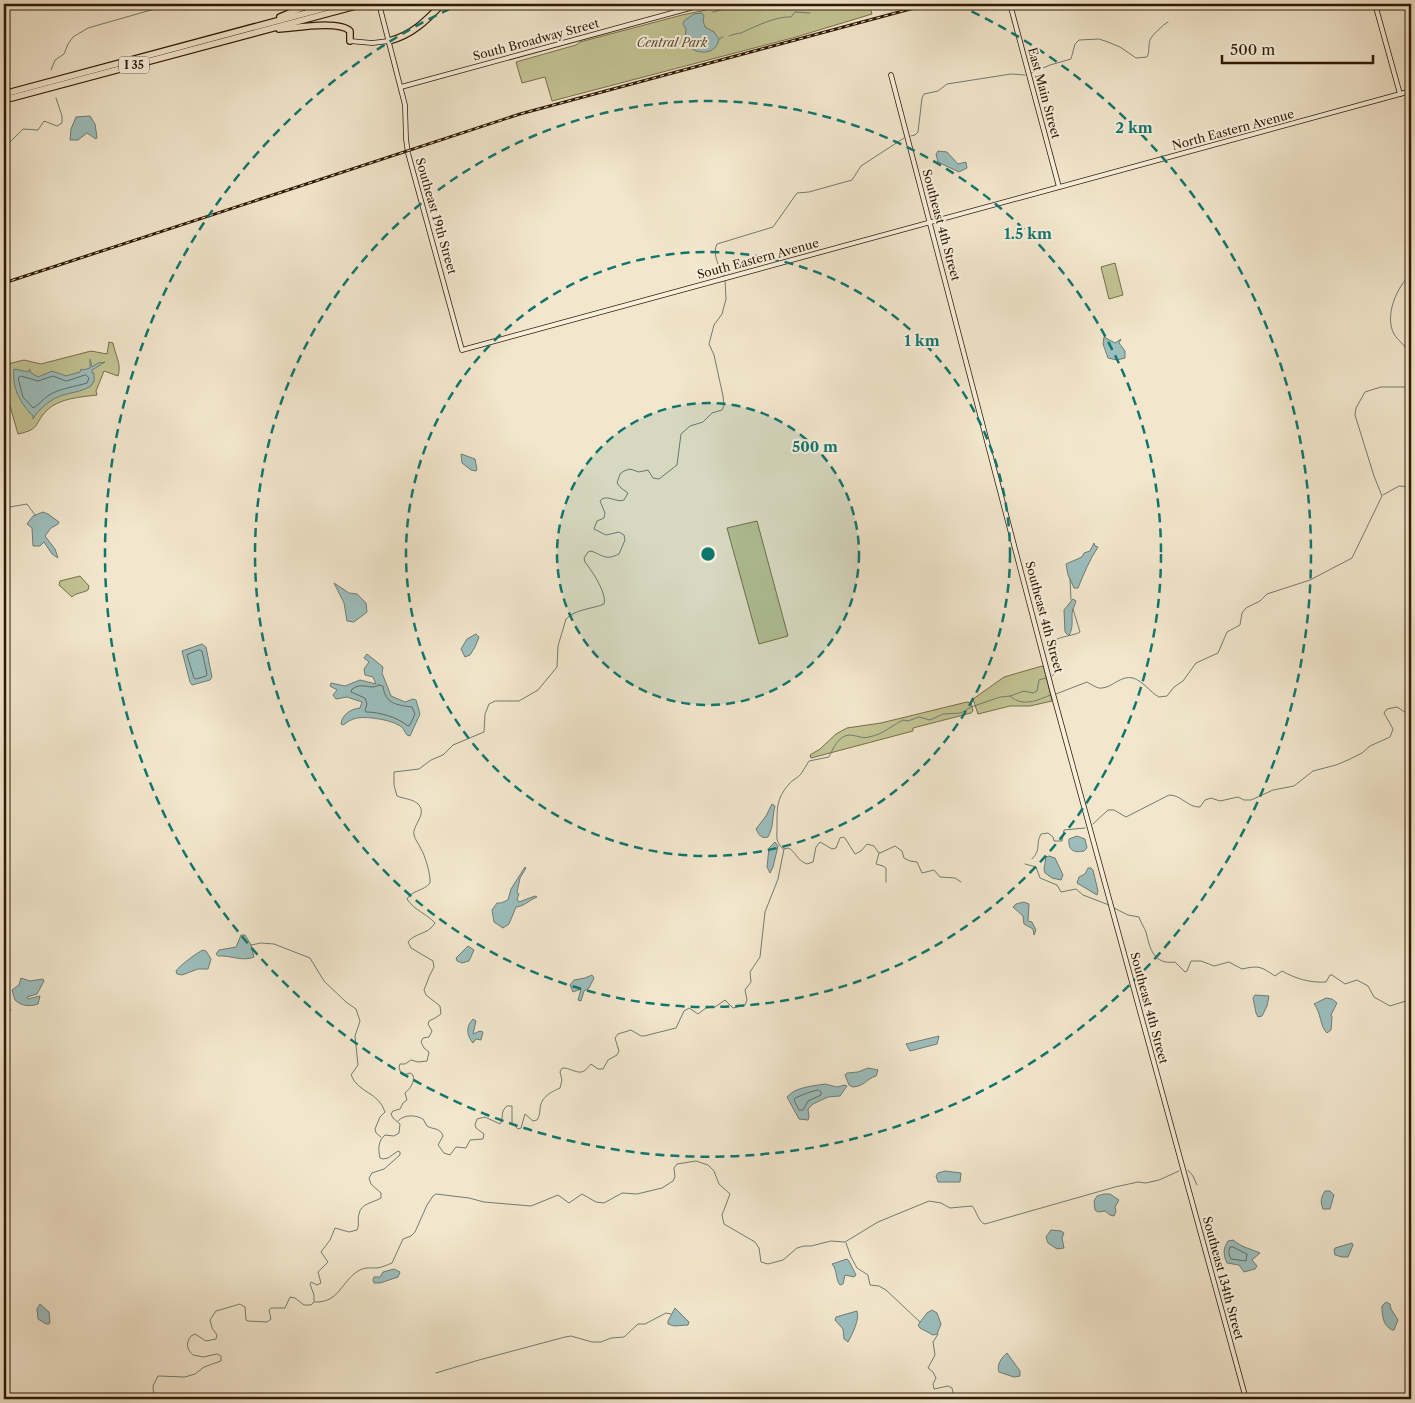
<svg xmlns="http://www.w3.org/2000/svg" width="1415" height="1403" viewBox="0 0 1415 1403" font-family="'Libre Caslon Text',serif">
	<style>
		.green { fill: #c2c393; stroke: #786e4b }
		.water { fill: #9cbebd; stroke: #707c73 }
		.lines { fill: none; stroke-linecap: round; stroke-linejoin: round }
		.shore { stroke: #666c60; stroke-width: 1 }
		.stream { stroke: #707c73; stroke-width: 1 }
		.secondary-casing { stroke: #2f1903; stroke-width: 5.5 }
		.motorway-casing { stroke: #2f1903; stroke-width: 8 }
		.secondary { stroke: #f7efde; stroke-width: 4 }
		.motorway { stroke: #f2e6cc; stroke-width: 5.5 }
		.rail-casing { stroke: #2f1903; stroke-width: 3 }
		.rail { stroke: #f7efde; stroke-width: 1; stroke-dasharray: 4; stroke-linecap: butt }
		.ring { fill: none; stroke: #0f766e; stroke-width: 2.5; stroke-dasharray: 9 6 }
		.labels { text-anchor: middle; stroke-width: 4; stroke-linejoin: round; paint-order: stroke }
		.shield { fill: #f7efde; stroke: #6b5945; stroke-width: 1 }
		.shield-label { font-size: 11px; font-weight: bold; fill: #2f1903 }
		.street-label { font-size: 12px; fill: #2f1903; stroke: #f7efde }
		.park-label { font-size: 12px; font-style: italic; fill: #5b4c2e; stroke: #f7efde }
		.centre { fill: #0f766e; stroke: #f7efde; stroke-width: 2.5 }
		.ring-label { font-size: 15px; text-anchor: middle; font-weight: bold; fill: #0f766e; stroke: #f7efde; stroke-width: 4; stroke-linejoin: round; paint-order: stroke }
	</style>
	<rect width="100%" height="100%" fill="#f2e6cc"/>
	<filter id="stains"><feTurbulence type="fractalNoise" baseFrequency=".004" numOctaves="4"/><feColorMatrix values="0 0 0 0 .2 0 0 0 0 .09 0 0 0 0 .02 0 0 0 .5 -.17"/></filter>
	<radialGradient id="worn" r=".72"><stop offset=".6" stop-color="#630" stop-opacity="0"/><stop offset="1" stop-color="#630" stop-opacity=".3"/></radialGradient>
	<g class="green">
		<path d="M720,4H869L872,14L796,37L552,101L545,77L522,83L516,62L576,45L580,42L682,15L706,10Z"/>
		<path d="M1115,263L1123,295L1109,299L1101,267Z"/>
		<path d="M109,342L113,343C115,355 122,364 118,376L104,371L96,391L97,395C81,397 60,398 47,410C33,425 41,429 18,434L10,406L4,407V398L8,396L4,380V365L24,360L41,364L91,351L107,354Z"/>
		<path d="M757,521L788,636L759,644L727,528Z"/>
		<path d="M80,576L89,586L88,590C83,593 75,593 72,597L59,585L60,581Z"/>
		<path d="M1042,666L1044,668L1052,701L1030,706H1010L978,714L973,699L1004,677Z"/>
		<path d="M967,702L971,703L973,711L971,713L913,728V731L811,758L810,755L820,749L836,734L847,728L881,723Z"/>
	</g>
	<g class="water">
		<path d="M702,13L704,16L703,21L705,27L714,32L719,39C715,60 688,52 685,41C684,37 686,33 686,29L683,24L684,21L694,14Z"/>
		<path d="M90,116L95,124L97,137L96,139L87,133L78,140H70L71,129L76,117Z"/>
		<path d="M938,151L947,152L958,164L966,162L967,168L959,172L938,162L936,154Z"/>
		<path d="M1104,337L1115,343L1121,339L1119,343L1125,351V358L1117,360L1108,358L1103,344Z"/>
		<path d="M90,359L92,367L98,363L105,362L92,370V373H94V381L91,386C74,396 61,390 43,407C39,411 35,414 33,419V416C20,403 12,388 14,369L28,372L30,369V372L38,377L52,371L66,376L80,372L81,369L83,370L90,368Z"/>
		<path d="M461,454L475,459L477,469L476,471L471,470L462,463Z"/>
		<path d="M43,512L48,514L59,522L58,524L51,528L45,536L55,549L58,558L52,554L44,542L40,546H33L32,528L27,524L33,516Z"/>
		<path d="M1094,543L1095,546L1098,547C1090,559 1084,573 1078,588H1074L1068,575L1066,564L1082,557L1084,553L1090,551Z"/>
		<path d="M334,583L349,593L357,594L366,603L367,612L354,622L347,621L344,603Z"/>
		<path d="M1073,599L1076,601C1075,605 1072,610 1072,614C1072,623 1073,627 1069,636L1065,632L1064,610Z"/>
		<path d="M476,634L479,637L475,647L470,655L465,657L461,649L467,639Z"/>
		<path d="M202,644L206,647L212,677L210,680L192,685L190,682L182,651Z"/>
		<path d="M367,654L383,667L382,673L391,696L405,702L413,699L416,700L420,714L410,736L407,735C406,734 403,729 403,728C395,720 367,716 357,718C351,719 348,722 343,725L341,724C342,715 350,709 360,708L362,702L347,697L336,699L333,695L337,690L330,686L331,683L345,686L360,680L376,684L373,677L365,675L364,669L369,662L364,658Z"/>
		<path d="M772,804L775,806C772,817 774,826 768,837C761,839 759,835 756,829L766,816Z"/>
		<path d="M1077,836L1085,839L1087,848L1084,851C1074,853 1068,851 1069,839Z"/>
		<path d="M775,842L778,846L773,867L770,873L767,867L769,848Z"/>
		<path d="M1049,856L1055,858L1063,875L1061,880L1052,878L1045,873L1044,869L1046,857Z"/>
		<path d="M525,867L526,868L520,878L517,892L519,894L517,899L519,902L535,896L537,897C529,900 525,906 516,907L509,924L503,928L494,922L492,910L497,903H501L508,900L511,889Z"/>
		<path d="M1088,868H1091L1093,870L1098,891L1097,895L1077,883L1079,877L1085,874Z"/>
		<path d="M1024,902L1029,904L1028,921L1032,922L1036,930L1034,935L1033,929L1024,924L1023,916L1013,907L1016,904Z"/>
		<path d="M241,935H245L251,945L254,957C243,962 230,955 218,956L216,954L219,950L236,947Z"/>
		<path d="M468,946L474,950L469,961L462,963L457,961L456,958Z"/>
		<path d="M203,950L206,951L211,959L208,969H198L182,975L177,974L176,971C179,966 198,952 203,950Z"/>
		<path d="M592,975L594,978L589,988L584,991L581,1001L578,1000L581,989L573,992L570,985L574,980L585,978Z"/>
		<path d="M21,978L30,981L43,979L44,981L37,994L27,997L28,999L40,996L38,1004C30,1007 21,1006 15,1000L12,990L19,985Z"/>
		<path d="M1255,995L1269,996L1267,1006L1262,1016L1258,1017L1256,1013L1253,998Z"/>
		<path d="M1326,998L1332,999L1337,1003L1331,1015L1332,1017L1331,1030L1327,1033C1320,1027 1321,1012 1314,1004Z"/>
		<path d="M473,1019L476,1021L473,1034L480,1031L483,1032L481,1040L476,1039L473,1043C466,1035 466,1026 473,1019Z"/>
		<path d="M939,1036L937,1044L910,1051L906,1044Z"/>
		<path d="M868,1068L878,1070L876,1076C866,1079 865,1086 853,1087L849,1085L845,1075L847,1073L858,1072Z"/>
		<path d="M825,1084L837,1087L845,1085L847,1086L840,1096L828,1097L813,1104L808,1109L809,1117L808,1120L799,1119L787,1097C795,1087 813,1086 825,1084Z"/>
		<path d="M945,1171L961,1173L960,1182H938L936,1176L938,1173Z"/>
		<path d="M1325,1191H1330L1334,1195L1330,1209H1323C1320,1202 1321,1197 1325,1191Z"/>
		<path d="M1104,1194H1110L1119,1200L1115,1207L1116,1211L1114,1216L1110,1215L1105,1211L1098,1212L1095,1210L1094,1201L1097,1196Z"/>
		<path d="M1051,1230L1061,1231L1064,1233L1062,1238L1064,1248L1057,1249L1048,1243L1046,1237Z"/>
		<path d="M1233,1240C1243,1248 1249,1248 1260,1253L1252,1260L1257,1266L1255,1269L1244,1272L1239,1265L1227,1263C1223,1254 1223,1249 1228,1241Z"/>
		<path d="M1352,1243L1353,1245L1348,1257H1342L1335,1255L1334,1250L1335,1248Z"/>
		<path d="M847,1259L849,1261L856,1275L854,1277L845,1275L843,1284L840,1285C835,1279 838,1271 832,1264Z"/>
		<path d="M394,1269L400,1272L398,1277L380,1283H374L373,1280L374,1277H380L383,1272Z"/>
		<path d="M1386,1302L1390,1304L1391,1309L1398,1320L1394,1330H1392C1383,1325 1382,1316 1382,1306Z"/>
		<path d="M40,1304L49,1312L50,1322L49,1324H46L38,1319L37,1309Z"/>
		<path d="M675,1308L689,1322L688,1325L674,1326L668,1324V1321Z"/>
		<path d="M932,1310L937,1313L941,1324L937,1334L933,1335L920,1328L918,1325L927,1313Z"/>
		<path d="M857,1311C860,1319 852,1335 848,1342L844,1339L843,1329L835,1320L836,1317Z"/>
		<path d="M1007,1353L1020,1371V1376L1014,1377L999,1372C996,1365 1002,1357 1007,1353Z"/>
	</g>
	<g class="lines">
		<g class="shore">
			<path d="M86,375L89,378L87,383C74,387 61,388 49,395C43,399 39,405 33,408L23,397L18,378L21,376L38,381L53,376L66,381Z"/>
			<path d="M199,650L202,651L207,674L206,676L196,679L194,678L187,655Z"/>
			<path d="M379,685L383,686C385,704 397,705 412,707L415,714L410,725L408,726C397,717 379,712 366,712L365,710L367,704L365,698L351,692L352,689C363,681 370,691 379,685Z"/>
			<path d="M819,1090L821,1092V1095L808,1101L803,1110H799L794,1100L795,1098L807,1093Z"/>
			<path d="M1230,1247H1233L1247,1254L1246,1261L1231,1259L1229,1254Z"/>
		</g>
		<g class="stream">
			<path d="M713,12L744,4"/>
			<path d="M729,36C733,34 737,34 741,33C754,27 776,16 791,17L795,12L810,13"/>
			<path d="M719,39L723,37"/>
			<path d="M51,70L55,60L64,54L68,44L73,37L88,28L172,4"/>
			<path d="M1031,73L1050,65L1071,59L1075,44L1079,40L1099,39L1108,42L1120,47L1136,58L1147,57C1150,51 1148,47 1150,40C1151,36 1164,24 1168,22"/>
			<path d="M911,136L915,135L918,132L922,98L924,94L938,91L947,84L1011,74L1025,75"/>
			<path d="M4,152L7,145L23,129L38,130L44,121L57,126L62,123V116L56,98"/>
			<path d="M724,276C719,268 712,253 717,244L773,227L797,193L809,192L852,180L861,166L904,138"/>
			<path d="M1383,495L1399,486L1411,487"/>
			<path d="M4,508L27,504L35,515"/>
			<path d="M1070,579L1071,600"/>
			<path d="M1052,676L1055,673C1054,665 1050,656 1050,649C1049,636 1072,637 1080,632L1073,609"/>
			<path d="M1056,694L1087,682C1092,685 1098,689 1102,688C1113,687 1121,675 1133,678C1143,681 1150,692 1159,697L1167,696L1174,687L1183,681L1196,663L1218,653L1227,632L1240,625L1242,613L1246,608L1260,601L1267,594L1310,580L1352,558L1382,496L1374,476L1355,415L1356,408L1365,392L1381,387H1407L1409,383C1410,379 1408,376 1408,372C1407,366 1410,359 1408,353C1405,344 1398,341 1394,334C1384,316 1397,286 1411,274"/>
			<path d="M1010,696L1024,691L1033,693L1037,691L1039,680L1046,678"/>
			<path d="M1093,824L1108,810H1114L1126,817L1169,795C1182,795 1188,808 1200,807L1205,800L1211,798L1220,801L1238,797L1244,800H1251L1273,790L1294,786L1313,771L1336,765L1348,760L1362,753L1370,746L1390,737L1393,729L1384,713L1387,709L1397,707L1411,716"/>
			<path d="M783,849C775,841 777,837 777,828C777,809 776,799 789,784C792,780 798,778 801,774C804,770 806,765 809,761L829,757C833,749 838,736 849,735C856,735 862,739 869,737C884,734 891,726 903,720L908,721L919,717L930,720L943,714L961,713L971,707L1000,697L1010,696C1022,707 1037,701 1050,695"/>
			<path d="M784,849L788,848C796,851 796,860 807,864L813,862L816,847L820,842L832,849L836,848L840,838L843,837L845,838L855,854L861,851L867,844L874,846L878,852L880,853L895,846L902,851L904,858L910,861L917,862L922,873L934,870L940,877L955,878L961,882"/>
			<path d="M879,853L876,864L883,866L886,868V882"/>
			<path d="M1032,859C1042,849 1035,844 1041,834L1048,833L1053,837L1054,841H1062L1064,830L1085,828"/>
			<path d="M1025,864L1036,867L1040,878L1057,885L1061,892L1076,889L1083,895L1109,905"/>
			<path d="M1112,907L1128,915L1139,917C1141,923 1144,927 1146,932C1150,948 1153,965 1175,962L1185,972L1187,971L1191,961H1201L1214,966L1229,962L1242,969C1260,965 1261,967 1275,976L1282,971C1296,979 1311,983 1326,982L1330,975H1332L1345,984L1357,980L1368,986L1374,997L1390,1006L1406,1001L1411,996"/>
			<path d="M251,945L261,943L274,944L310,958L324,981L346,1002L356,1009L360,1021L355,1036L358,1065L351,1075C358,1093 379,1092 385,1112L380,1117L375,1129L376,1133L381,1137"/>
			<path d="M4,1014L11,1010"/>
			<path d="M398,1121C404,1114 416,1115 423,1119L427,1126C433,1130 440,1127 443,1136L438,1145L444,1153L450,1155L456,1147L466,1148L470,1140L483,1139L484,1134L476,1128L475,1125L477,1119L485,1117L500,1124C504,1118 500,1111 507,1106H512V1123L518,1129L521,1128L525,1114L533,1121L537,1120C541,1114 539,1110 541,1104C543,1096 553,1091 560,1088L562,1080L560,1072L562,1068C569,1067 578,1075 584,1071C587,1069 589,1066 591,1064L598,1069H603L608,1060L617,1055L619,1051L615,1038L618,1034L631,1030L641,1036H644L676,1028L684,1011L689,1008L698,1014L706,1008L715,1007L725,1000L733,1008L745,1005L747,1000L745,990L751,982L750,972L760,957L765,912L778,879L784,849"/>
			<path d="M1188,1170L1193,1176L1197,1185"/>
			<path d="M846,1243L851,1257L857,1268L868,1275L870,1285L879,1286L886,1290L920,1322"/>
			<path d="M314,1302V1295L310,1284L311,1282L317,1285L321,1283L318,1272L328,1262L321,1252L330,1240L335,1228L349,1232L357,1230C360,1224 357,1220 359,1214C361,1203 373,1203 381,1198V1193L371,1184L369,1178L372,1173L384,1169L400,1155V1152L398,1151L388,1158L383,1159L380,1158C378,1149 378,1141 385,1135L394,1136L399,1133L400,1124L393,1118L391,1114L393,1111L400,1109L403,1103L407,1100L405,1093C410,1089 415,1082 413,1075L410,1073L403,1075L401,1074L399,1067L400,1064H405L411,1060L418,1062L427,1061L429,1052L424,1048L421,1042L423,1038L429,1037L432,1031L428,1024L429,1021L435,1018L441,1014L440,1006L426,995L424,990L429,977L434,967L433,961L411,948L408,942C414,933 428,935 435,923C427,914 414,910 407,899C412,890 424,891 430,883C431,876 425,855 421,849C419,844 415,840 414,835C412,825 427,815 419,805C414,799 404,799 397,796L394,785V772L419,769L431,760L443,755L453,745L484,732L485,714L489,704L495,701H519L538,690L557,667L558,646L566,619C575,609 593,609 604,604C607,593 592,571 585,562L584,558L588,552L591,551C603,555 605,561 619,554L625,540L624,535L619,532L606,535L594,529L597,521L604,518L605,513L600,501L602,499C609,495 616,503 624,500L628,493L621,488L617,483L620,474L624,471L630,469L639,472L648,470L653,478L659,479L677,465L681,434L690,426L703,422L712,413L722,410L724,405L723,396L714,355L709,344L714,325L722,314L726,299L725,280"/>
			<path d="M315,1302C339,1303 341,1282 358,1271C364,1267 370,1268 377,1268C383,1267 387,1265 392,1263L403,1239L411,1236L415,1232L427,1205L433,1196L436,1194L469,1198L484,1202L531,1206L558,1195L569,1203L582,1194L596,1202L604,1203L622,1193L637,1194L662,1188L673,1181L675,1177L674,1168L677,1164L696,1161L708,1165L714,1171L719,1184L730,1194L722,1215L724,1224L755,1242L759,1248L761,1262L768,1264L783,1260L797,1248L804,1246H811L831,1241L845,1242L878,1222L929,1201L941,1203L950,1208L972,1206C977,1211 978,1222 985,1224L1115,1187L1138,1182L1146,1183L1159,1180L1179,1171"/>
			<path d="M938,1334L933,1342L935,1355L928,1368L933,1372L936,1378L933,1384L934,1389L948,1386L952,1388L953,1392L952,1399"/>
			<path d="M436,1373L479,1360L565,1337L571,1336L592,1342H601L611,1338L624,1337L638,1324H645L666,1313L671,1314"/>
			<path d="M154,1399L153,1386L158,1376L185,1377L195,1374L204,1367L221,1361V1356L217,1354L203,1357L193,1355C186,1349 186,1342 191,1336L195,1334L206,1341L216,1339L217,1335L212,1328L210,1320L216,1311L240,1304L245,1307L246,1320L248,1321L267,1322L271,1319L269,1310L271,1308H285L290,1297L295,1298L304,1305H311L314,1302"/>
		</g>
		<defs>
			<g id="secondary">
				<path d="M379,4L405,105L406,139L408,153L462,350L1411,91"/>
				<path d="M1010,4L1059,187"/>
				<path d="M1375,4L1400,94"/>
				<path d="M350,41L372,43L389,41"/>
				<path d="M891,75L1052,690L1246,1399"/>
				<path d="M401,87L705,4"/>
			</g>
			<g id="motorway">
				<path d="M280,17L311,4"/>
				<path d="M279,29C295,28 339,20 350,31V41"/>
				<path d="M389,41C412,35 426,21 442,4"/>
				<path d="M4,94L340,4"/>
				<path d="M4,100L363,4"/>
			</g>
		</defs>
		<use href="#secondary" class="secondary-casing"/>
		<use href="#motorway" class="motorway-casing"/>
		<use href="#secondary" class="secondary"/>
		<use href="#motorway" class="motorway"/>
		<defs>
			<path id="rail" d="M4,283L520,114L929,4"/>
		</defs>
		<use href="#rail" class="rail-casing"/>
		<use href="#rail" class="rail"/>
	</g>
	<circle cx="708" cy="554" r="151" fill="#0f766e" fill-opacity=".12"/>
	<g class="ring">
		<circle cx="708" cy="554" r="151"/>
		<circle cx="708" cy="554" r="302"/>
		<circle cx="708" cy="554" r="453"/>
		<path d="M958 5A603 603 0 1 1 458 5"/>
	</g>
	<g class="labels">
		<rect class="shield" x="119" y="56.5" width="30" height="17" rx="4"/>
		<g class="shield-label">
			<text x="134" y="69">I 35</text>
		</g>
		<g class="street-label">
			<text transform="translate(536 40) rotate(-15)" y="4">South Broadway Street</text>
			<text transform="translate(1044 93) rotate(75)" y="4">East Main Street</text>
			<text transform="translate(1233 130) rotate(-15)" y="4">North Eastern Avenue</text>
			<text transform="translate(436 216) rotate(74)" y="4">Southeast 19th Street</text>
			<text transform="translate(941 225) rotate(75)" y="4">Southeast 4th Street</text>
			<text transform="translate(758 259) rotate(-15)" y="4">South Eastern Avenue</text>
			<text transform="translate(1044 617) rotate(75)" y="4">Southeast 4th Street</text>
			<text transform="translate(1149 1008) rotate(75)" y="4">Southeast 4th Street</text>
			<text transform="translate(1223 1278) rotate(75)" y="4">Southeast 134th Street</text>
		</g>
		<g class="park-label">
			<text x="672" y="47">Central Park</text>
		</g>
	</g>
	<circle cx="708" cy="554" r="8" class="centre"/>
	<g class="ring-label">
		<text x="1134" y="133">2 km</text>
		<text x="1028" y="239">1.5 km</text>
		<text x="922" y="346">1 km</text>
		<text x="815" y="452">500 m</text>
	</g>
	<rect width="1415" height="1403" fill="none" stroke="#f2e6cc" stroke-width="20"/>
	<rect x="5" y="5" width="1405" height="1393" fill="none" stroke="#2f1903" stroke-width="2.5"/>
	<rect x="10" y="10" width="1395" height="1383" fill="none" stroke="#2f1903"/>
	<path d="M1222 55v8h151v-8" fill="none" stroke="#2f1903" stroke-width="2.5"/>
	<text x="1230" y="55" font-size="15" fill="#2f1903" stroke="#f7efde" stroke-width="4" paint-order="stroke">500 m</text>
	<rect width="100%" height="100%" filter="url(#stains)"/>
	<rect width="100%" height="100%" fill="url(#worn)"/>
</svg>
